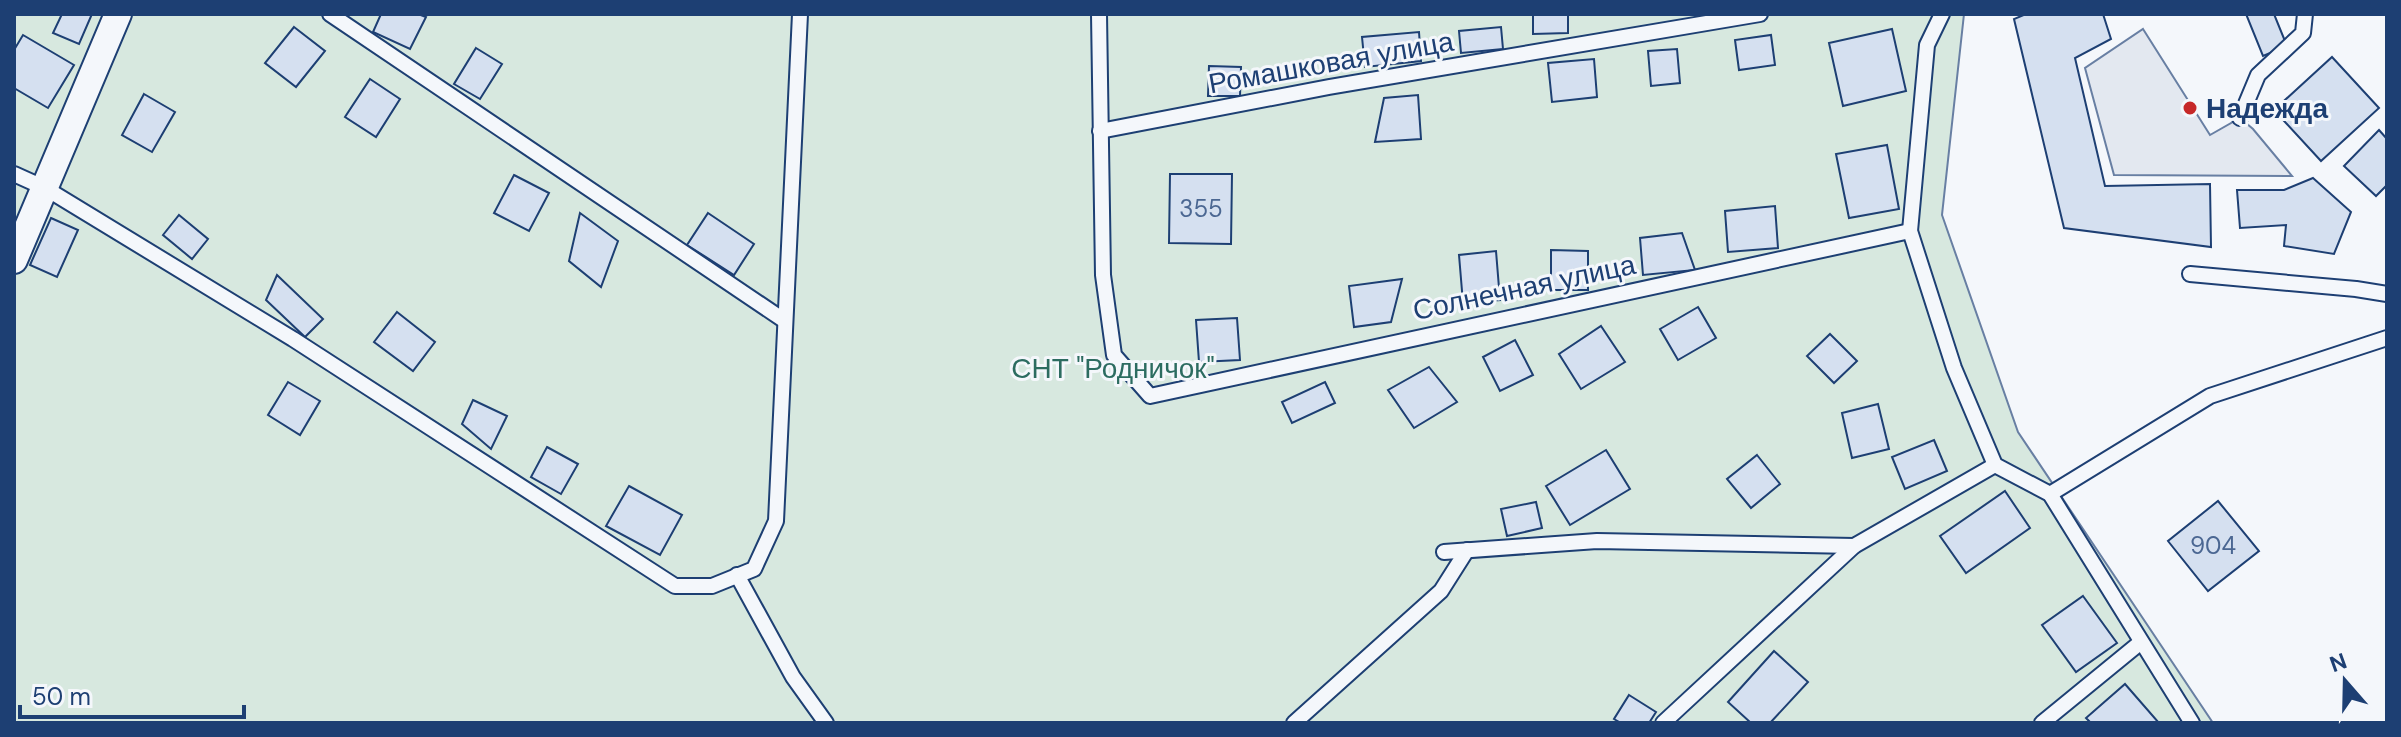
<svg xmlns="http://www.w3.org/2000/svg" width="2401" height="737" viewBox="0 0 2401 737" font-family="'DM Sans',sans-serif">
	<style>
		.green { fill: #d7e8df; stroke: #687fa3; stroke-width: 2 }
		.parking { fill: #e3e8f0; stroke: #687fa3; stroke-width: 2 }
		.building { fill: #d5e0f0; stroke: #1d3f73; stroke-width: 2 }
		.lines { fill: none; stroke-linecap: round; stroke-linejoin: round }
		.lane-casing { stroke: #1d3f73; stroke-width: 18 }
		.street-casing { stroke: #1d3f73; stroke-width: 30 }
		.lane { stroke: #f4f7fb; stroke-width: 14 }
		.street { stroke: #f4f7fb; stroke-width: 26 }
		.poi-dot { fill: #c62828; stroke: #f4f7fb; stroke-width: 3 }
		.labels { text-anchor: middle; stroke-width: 6; stroke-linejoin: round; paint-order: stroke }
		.number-label { font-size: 24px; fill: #4b6792 }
		.street-label { font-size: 28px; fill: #1d3f73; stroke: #f4f7fb }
		.poi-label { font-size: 28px; font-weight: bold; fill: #1d3f73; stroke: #f4f7fb; text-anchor: start }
		.park-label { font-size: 28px; fill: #2c6c60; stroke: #f4f7fb }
	</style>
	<rect width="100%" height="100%" fill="#f4f7fb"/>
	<path class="green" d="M14,14H1964L1942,215L2018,432L2213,723H14Z"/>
	<path class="parking" d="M2143,29L2210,135L2240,118L2253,129L2292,176L2114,175L2085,68Z"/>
	<g class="building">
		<path d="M62,14H92L79,44L53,33Z"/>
		<path d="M381,14H418L426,17L410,49L373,32Z"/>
		<path d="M1533,14H1568V33L1533,34Z"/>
		<path d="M2026,14H2103L2111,39L2075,58L2105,186L2210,184L2211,247L2064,228L2014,19Z"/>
		<path d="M2246,14H2274L2287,46L2263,56Z"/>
		<path d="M294,27L325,51L296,87L265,63Z"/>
		<path d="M1501,27L1503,49L1461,53L1459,31Z"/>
		<path d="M1892,29L1906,91L1843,106L1829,43Z"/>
		<path d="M1419,32L1421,61L1365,67L1362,37Z"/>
		<path d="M23,35L74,65L48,108L14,88V50Z"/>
		<path d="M1771,35L1775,65L1739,70L1735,40Z"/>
		<path d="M476,48L502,64L480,99L454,84Z"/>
		<path d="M1677,49L1680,83L1651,86L1648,51Z"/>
		<path d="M2332,57L2379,108L2321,161L2274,110Z"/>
		<path d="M1594,59L1597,97L1552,102L1548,63Z"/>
		<path d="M1209,66L1241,67L1240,96H1208Z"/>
		<path d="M370,79L400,99L376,137L345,117Z"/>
		<path d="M144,94L175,112L152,152L122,135Z"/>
		<path d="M1418,95L1421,139L1375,142L1384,98Z"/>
		<path d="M2379,130L2387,139V185L2376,196L2344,166Z"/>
		<path d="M1887,145L1899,209L1849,218L1836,154Z"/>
		<path d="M1170,174H1232L1231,244L1169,243Z"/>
		<path d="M514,175L549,193L529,231L494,213Z"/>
		<path d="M2313,178L2351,212L2334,254L2284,246L2286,225L2240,228L2237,190H2284Z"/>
		<path d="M1775,206L1778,248L1728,252L1725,211Z"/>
		<path d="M580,213L618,241L601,287L569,261Z"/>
		<path d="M708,213L754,244L734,275L687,245Z"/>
		<path d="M179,215L208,239L192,259L163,235Z"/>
		<path d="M51,218L78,230L57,277L30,265Z"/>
		<path d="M1682,233L1695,270L1643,275L1640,238Z"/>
		<path d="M1551,250L1588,251V290H1551Z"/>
		<path d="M1496,251L1500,300L1463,303L1459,255Z"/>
		<path d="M277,275L323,319L305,337L266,300Z"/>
		<path d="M1402,279L1391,322L1354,327L1349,286Z"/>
		<path d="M1698,307L1716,338L1678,360L1660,329Z"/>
		<path d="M397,312L435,342L413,371L374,342Z"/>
		<path d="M1237,318L1240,360L1199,362L1196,320Z"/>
		<path d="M1601,326L1625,362L1581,389L1559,354Z"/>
		<path d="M1830,334L1857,361L1834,383L1807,356Z"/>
		<path d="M1515,340L1533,375L1500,391L1483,357Z"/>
		<path d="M1429,367L1457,402L1414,428L1388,390Z"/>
		<path d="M288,382L320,401L300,435L268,415Z"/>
		<path d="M1325,382L1335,403L1292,423L1282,402Z"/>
		<path d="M473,400L507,416L491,449L462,424Z"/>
		<path d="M1878,404L1889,449L1852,458L1842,413Z"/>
		<path d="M1934,440L1947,471L1905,489L1892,457Z"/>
		<path d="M547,447L578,464L561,494L531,477Z"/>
		<path d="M1606,450L1630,489L1570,525L1546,486Z"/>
		<path d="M1757,455L1780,484L1751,508L1727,479Z"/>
		<path d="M629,486L682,515L660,555L606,526Z"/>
		<path d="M2005,491L2030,528L1966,573L1940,536Z"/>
		<path d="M2218,501L2259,551L2208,591L2168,541Z"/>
		<path d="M1536,502L1542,528L1507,536L1501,509Z"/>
		<path d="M2083,596L2117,643L2076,672L2042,625Z"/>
		<path d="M1774,651L1808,682L1770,723H1751L1728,702Z"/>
		<path d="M2125,684L2159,723H2091L2086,718Z"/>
		<path d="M1629,695L1656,712L1649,723H1621L1614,719Z"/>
	</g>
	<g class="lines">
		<defs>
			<g id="lane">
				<path d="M330,14L785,321"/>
				<path d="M1099,14L1103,275L1114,355L1150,396L1910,231"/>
				<path d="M1942,14L1927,45L1910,231L1954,368L1995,465L2050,494L2192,723"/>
				<path d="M2240,118L2258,75L2303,33L2305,14"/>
				<path d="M1100,131L1329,87L1760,14"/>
				<path d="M14,174L45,188L293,339L675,586H712L754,569L776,521L800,14"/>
				<path d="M2190,274L2356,289L2387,294"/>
				<path d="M2050,494L2210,396L2387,338"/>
				<path d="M1444,552L1597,541L1854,546L1995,465"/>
				<path d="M737,575L793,677L826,723"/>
				<path d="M1294,723L1441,591L1467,550"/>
				<path d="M1663,723L1854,546"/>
				<path d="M2042,723L2141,642"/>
			</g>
			<path id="street" d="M14,260L118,14"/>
		</defs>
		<use href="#lane" class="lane-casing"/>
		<use href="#street" class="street-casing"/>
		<use href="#lane" class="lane"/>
		<use href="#street" class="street"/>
	</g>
	<circle class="poi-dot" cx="2190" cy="108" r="8"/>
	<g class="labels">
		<g class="number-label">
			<text x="1201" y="217">355</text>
			<text x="2213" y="554">904</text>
		</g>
		<g class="street-label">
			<text transform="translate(1331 62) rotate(-10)" y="10">Ромашковая улица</text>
			<text transform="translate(1524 287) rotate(-12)" y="10">Солнечная улица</text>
		</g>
		<g class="poi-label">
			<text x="2206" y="118">Надежда</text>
		</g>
		<g class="park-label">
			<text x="1113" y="378">СНТ "Родничок"</text>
		</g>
	</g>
	<rect width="2401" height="737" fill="none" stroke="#1d3f73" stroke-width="32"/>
	<g transform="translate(2345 681) rotate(340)" stroke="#f4f7fb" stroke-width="6" paint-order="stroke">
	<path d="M0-6L14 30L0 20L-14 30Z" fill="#1d3f73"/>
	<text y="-12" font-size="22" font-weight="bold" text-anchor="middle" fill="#1d3f73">N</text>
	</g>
	<path d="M20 705v12h224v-12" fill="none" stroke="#1d3f73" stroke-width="4"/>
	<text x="32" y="705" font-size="24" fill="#1d3f73" stroke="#f4f7fb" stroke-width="6" paint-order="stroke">50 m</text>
</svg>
